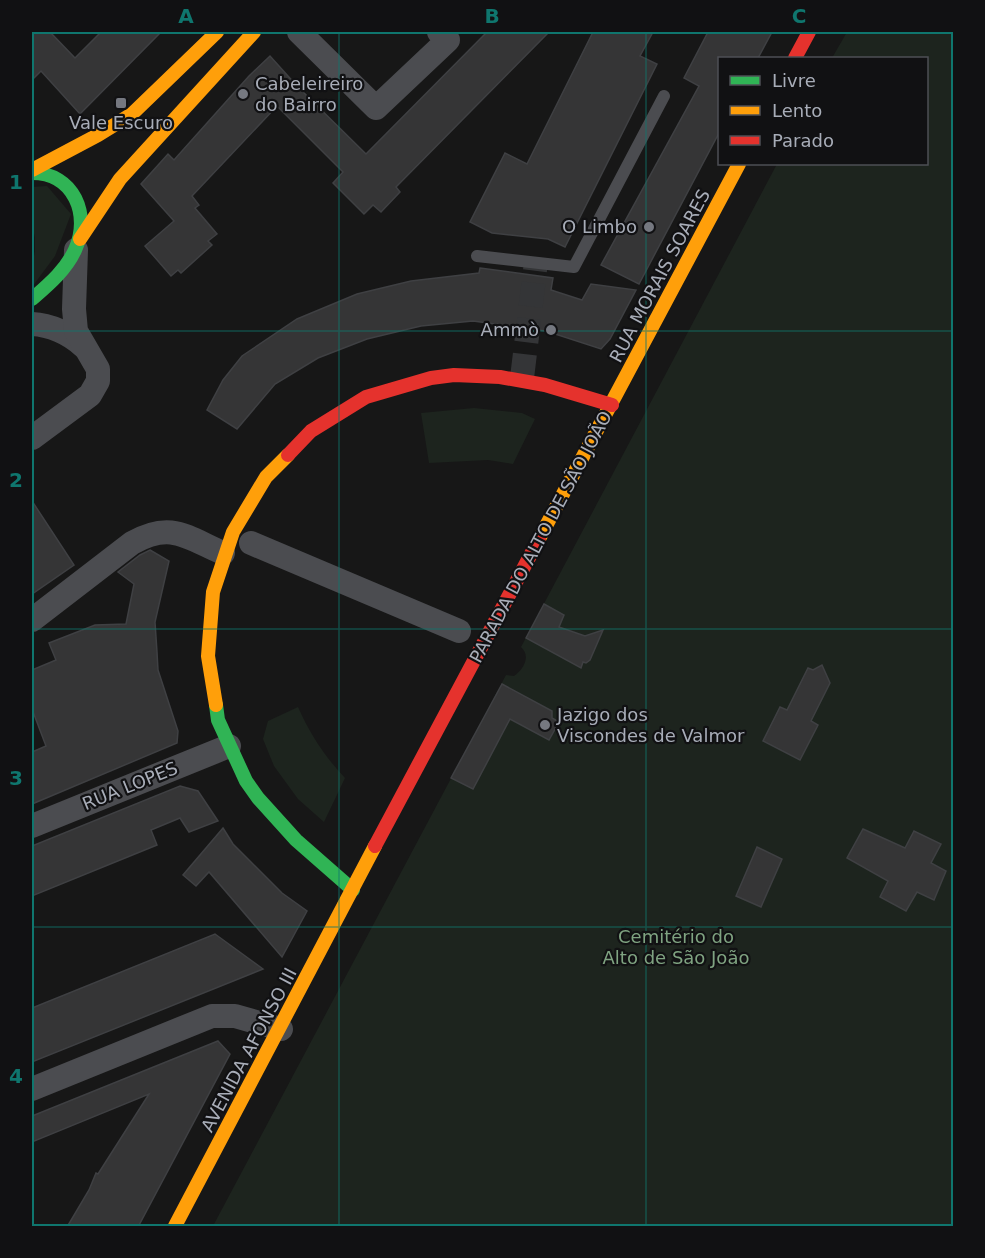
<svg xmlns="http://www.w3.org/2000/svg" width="985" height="1258" viewBox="0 0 985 1258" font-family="'DejaVu Sans',sans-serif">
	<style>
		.green { fill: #1d241e }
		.building { fill: #353536; stroke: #3f4043; stroke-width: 1.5 }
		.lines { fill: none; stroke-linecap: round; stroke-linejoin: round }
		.street-tunnel { stroke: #343537; stroke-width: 24; stroke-dasharray: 24 12; stroke-linecap: butt }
		.lane { stroke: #4b4c50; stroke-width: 12 }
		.street { stroke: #4b4c50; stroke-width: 24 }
		.fast { stroke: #30b455; stroke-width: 14 }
		.slow { stroke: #ff9f0a; stroke-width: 14 }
		.jam { stroke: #e5322d; stroke-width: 14 }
		.grid { fill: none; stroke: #0f766e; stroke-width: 1.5; stroke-opacity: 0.55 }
		.poi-dot { fill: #757880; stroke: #111113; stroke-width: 2 }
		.labels { text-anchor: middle; stroke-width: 4.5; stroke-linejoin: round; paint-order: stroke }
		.poi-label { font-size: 18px; fill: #a8adb8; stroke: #111113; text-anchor: start }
		.street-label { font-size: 18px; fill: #a8adb8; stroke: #111113 }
		.park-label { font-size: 18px; fill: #7fa381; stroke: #111113 }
		.neatline { fill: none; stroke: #0f766e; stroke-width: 2 }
		.grid-label { font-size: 20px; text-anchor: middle; font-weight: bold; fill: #0f766e }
	</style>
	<rect width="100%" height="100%" fill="#171717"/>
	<g class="green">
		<path d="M847,32H953V1226H213L506,675L514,676C524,669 531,656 521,647L777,164H926V58H832Z"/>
		<path d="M47,186L71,214L55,256L32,287V266L35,251V238L32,224V187Z"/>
		<path d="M474,408L522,413L535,419L513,464L488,460L429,463L421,413Z"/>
		<path d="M298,707C310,734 325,757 345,778L324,822L298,799L274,766L263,739L268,721Z"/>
	</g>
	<g class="building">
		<path d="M32,32H50L75,58L101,32H161L80,114L41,71L32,80Z"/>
		<path d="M487,32H549L396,187L400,192L381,212L373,205L364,214L333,183L343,172L277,106L192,196L199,205L195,208L217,234L208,241L212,245L181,273L178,270L171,276L145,246L174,221L141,184L168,154L174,160L249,76L270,56L297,86L366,154Z"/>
		<path d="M593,32H653L640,56L657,64L565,247L548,239L492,233L470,222L505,153L527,164Z"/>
		<path d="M708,32H772L758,58H720V131L639,284L601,265L699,86L684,78Z"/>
		<path d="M480,268L553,278L551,290L582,300L591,284L636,290L610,339L601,349L546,331L473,321L421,326L367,339L318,358L275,384L237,429L207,410L223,380L242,356L297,319L357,294L411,281L479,273Z"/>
		<path d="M32,501L74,565L32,594Z"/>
		<path d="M150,550L169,561L155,622L157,652L158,670L178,731L177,743L32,804V752L46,746L32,709V670L56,660L49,643L95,625L126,624L134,584L118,572L140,555Z"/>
		<path d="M544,604L564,615L559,627L585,636L603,630L590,660L586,663L583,662L581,668L526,638Z"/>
		<path d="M822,665L830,683L811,721L818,725L800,760L763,741L780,707L787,710L808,668L813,670Z"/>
		<path d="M502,684L552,711V718L559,722L549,740L510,719L473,789L451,778Z"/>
		<path d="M180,786L198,791L218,821L189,832L180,818L151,830L157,845L32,896V846Z"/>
		<path d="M223,828L233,844L282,893L307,911L282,957L209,872L196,886L183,875Z"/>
		<path d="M863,829L905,848L914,831L941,844L931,863L946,871L934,900L917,892L906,911L880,897L888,881L847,858Z"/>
		<path d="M757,847L782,859L761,907L736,896Z"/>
		<path d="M215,934L263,969L32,1062V1008Z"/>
		<path d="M218,1041L230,1054L138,1227H67L89,1190L96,1173L98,1174L149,1094L32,1142V1116Z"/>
	</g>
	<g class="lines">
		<path class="street-tunnel" d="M522,378L536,262"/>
		<path class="lane" d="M477,256L574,267L664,96"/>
		<g class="street">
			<path d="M299,32L376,108L448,40L439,32"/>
			<path d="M32,324C50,325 69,333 83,346"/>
			<path d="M32,438L90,395L98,381V369L76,331L74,309L76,250"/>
			<path d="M251,543L459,631"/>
			<path d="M32,620L132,543C171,521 186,537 223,553"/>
			<path d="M32,826L229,746"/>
			<path d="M32,1089L212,1016H235L281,1029"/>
		</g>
		<g class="fast">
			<path d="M32,173C74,173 91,215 75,250C66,270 48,285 32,299"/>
			<path d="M216,705L218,720L246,781L258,798L296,840L353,890"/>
		</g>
		<g class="slow">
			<path d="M32,170L98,135L132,114L217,32"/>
			<path d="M80,239L120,179L254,32"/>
			<path d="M539,539L739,164"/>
			<path d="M216,705L208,656L213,592L233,532L266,477L288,455"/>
			<path d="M175,1226L375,846"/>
		</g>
		<g class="jam">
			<path d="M795,58L809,32"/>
			<path d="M288,455L311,431L366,397L431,378L454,375L500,377L545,385L612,405"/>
			<path d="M375,846L539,539"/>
		</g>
	</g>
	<path class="grid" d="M339,32V1226M646,32V1226M32,331H954M32,629H954M32,927H954"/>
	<g class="poi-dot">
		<circle cx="243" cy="94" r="6"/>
		<rect x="115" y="97" width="12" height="12" rx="3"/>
		<circle cx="649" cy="227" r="6"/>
		<circle cx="551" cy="330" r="6"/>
		<circle cx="545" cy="725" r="6"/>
	</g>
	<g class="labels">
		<g class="poi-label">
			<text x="255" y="90">Cabeleireiro<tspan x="255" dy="21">do Bairro</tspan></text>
			<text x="121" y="129" text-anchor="middle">Vale Escuro</text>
			<text x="637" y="233" text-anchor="end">O Limbo</text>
			<text x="539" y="336" text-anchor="end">Ammò</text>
			<text x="557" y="721">Jazigo dos<tspan x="557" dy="21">Viscondes de Valmor</tspan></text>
		</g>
		<g class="street-label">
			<text transform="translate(660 276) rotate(-62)" y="6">RUA MORAIS SOARES</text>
			<text transform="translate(541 537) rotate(-62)" y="6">PARADA DO ALTO DE SÃO JOÃO</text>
			<text transform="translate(130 786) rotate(-22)" y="6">RUA LOPES</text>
			<text transform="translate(249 1050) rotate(-62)" y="6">AVENIDA AFONSO III</text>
		</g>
		<g class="park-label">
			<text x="676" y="943">Cemitério do<tspan x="676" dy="21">Alto de São João</tspan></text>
		</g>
	</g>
	<rect width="985" height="1258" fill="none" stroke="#111113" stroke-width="66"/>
	<rect x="718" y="57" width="210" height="108" fill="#111113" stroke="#4d4f55" stroke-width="1.5"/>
	<rect x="730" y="76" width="30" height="9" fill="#30b455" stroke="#4d4f55" stroke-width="1.5"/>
	<text x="772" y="87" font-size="18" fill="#a8adb8">Livre</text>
	<rect x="730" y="106" width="30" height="9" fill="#ff9f0a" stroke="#4d4f55" stroke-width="1.5"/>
	<text x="772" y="117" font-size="18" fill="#a8adb8">Lento</text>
	<rect x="730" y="136" width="30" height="9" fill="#e5322d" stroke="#4d4f55" stroke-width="1.5"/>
	<text x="772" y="147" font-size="18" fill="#a8adb8">Parado</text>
	<rect x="33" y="33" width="919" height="1192" class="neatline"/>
	<g class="grid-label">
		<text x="186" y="23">A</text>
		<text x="492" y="23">B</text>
		<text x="799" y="23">C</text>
		<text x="16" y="189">1</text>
		<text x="16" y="487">2</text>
		<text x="16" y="785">3</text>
		<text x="16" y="1083">4</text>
	</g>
</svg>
